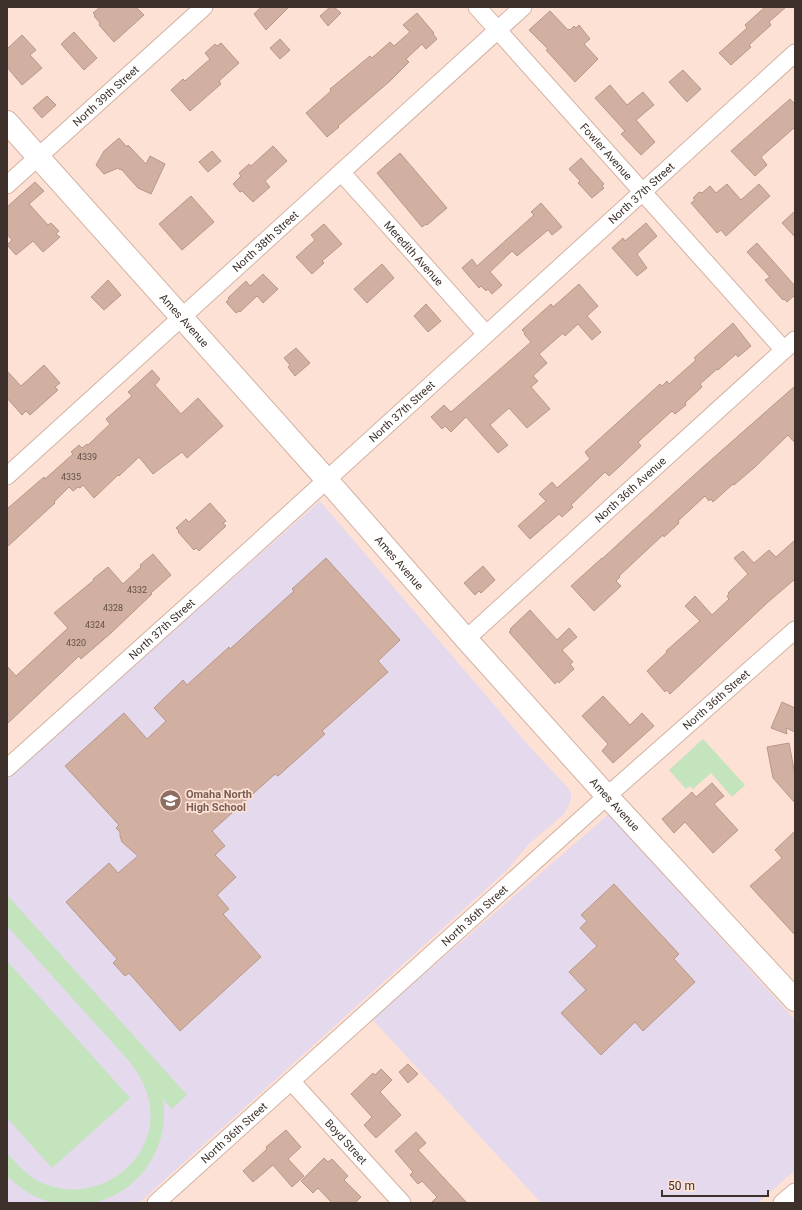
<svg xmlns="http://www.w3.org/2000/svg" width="802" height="1210" viewBox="0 0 802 1210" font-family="Roboto,sans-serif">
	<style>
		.education { fill: #e5d9ed }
		.green { fill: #c4e4be }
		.building { fill: #d2b0a1; stroke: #b89788 }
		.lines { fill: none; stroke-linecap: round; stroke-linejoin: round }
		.street-casing { stroke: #d3b1a2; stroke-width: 19 }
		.primary-casing { stroke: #d3b1a2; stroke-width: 24 }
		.street { stroke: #fff; stroke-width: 17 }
		.primary { stroke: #fff; stroke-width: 22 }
		.labels { text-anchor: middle; stroke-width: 3.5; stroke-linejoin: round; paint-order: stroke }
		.number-label { font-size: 9px; fill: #635148 }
		.street-label { font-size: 11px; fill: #3e312b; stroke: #fee1d5 }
		.education-label { font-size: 11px; font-weight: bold; fill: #785e54; stroke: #fee1d5; text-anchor: start }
	</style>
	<rect width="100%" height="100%" fill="#fee1d5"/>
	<g class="education">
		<path d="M320,501L530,747L568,788L571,793V800L568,807L564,814L529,844L506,871L139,1203H7V779Z"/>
		<path d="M609,814L795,1020V1170L758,1203H541L372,1019Z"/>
	</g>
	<g class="green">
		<path d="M703,739L745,785L732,797L711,773L693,789L690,786L686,789L669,770Z"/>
		<path d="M7,895L187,1095L172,1109L163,1099C170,1145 142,1190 97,1202C89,1204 80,1203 72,1203C66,1203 60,1204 54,1203C36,1199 21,1189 7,1176V1153C16,1163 25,1173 36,1180C89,1209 157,1167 150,1106C148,1089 140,1076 130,1062L7,926Z"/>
		<path d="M7,961L130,1098L52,1168L7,1118Z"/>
	</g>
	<g class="building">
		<path d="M100,7H136L144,15L114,42L99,25L100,23L94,16L95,15L93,13Z"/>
		<path d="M261,7H289L266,30L254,14Z"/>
		<path d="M330,7H334L341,13L328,26L320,16Z"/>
		<path d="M765,7H786L769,22L771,25L749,45L751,47L731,65L719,53L747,28L745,25Z"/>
		<path d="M550,11L568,30L569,29L570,30L574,26L576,28L579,25L590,39L584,44L598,59L575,82L546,50L548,49L529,30Z"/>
		<path d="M417,13L434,33L433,34L437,39L426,49L422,44L406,59L409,62L390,81L338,126L339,127L327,137L306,113L331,91L330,89L370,56L372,58L390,42L394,46L410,32L403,25Z"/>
		<path d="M74,32L97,58L84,70L61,44Z"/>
		<path d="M22,35L36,50L30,55L42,68L22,85L7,67V49Z"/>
		<path d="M280,39L290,50L280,59L270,48Z"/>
		<path d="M221,43L239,63L219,81L221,84L190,111L171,90L183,79L185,81L210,59L205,53L215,44L217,46Z"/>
		<path d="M683,70L701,89L687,102L669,82Z"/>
		<path d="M610,85L627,105L643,92L654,105L636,120L655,142L641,155L621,134L625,131L595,98Z"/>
		<path d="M47,96L56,105L42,118L33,108Z"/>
		<path d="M790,99L795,104V127L761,157L767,165L755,176L731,151Z"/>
		<path d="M119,138L127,147L128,145L146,164L150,156L165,164L151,194L138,188L121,169L120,170L118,168L104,174L96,165L104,151Z"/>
		<path d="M273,146L287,161L265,181L270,187L253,202L242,191L240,192L233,184L241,176L239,173L249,164L251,166Z"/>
		<path d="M212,151L221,161L208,172L199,162Z"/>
		<path d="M400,153L447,208L427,225L426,224L422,227L377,173Z"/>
		<path d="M581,158L604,184L602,186L604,188L592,198L578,183L580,181L569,169Z"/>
		<path d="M35,182L44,191L29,204L48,225L51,223L59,231L56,234L60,237L43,252L33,241L16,255L7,245L12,240L7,234V207Z"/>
		<path d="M727,184L741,200L759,184L770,196L726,236L721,230L717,233L691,203L695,200L693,198L699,192L702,193L710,186L716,193Z"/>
		<path d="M191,196L214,222L182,250L159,224Z"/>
		<path d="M541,203L562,227L552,235L548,230L517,256L512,251L490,272L502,285L492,294L488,289L486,291L481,286L479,288L462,268L472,259L477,266L534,215L531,212Z"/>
		<path d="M795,211V237L782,223Z"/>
		<path d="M646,223L657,236L637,254L647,268L637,276L612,248L623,238L625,241Z"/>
		<path d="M324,224L342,244L322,261L324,263L312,274L296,257L315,240L311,235Z"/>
		<path d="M757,243L795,286V295L787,302L784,299L783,300L765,280L770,277L747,252Z"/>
		<path d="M382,264L394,278L367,303L354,289Z"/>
		<path d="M263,274L278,289L263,303L257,296L240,312L239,311L236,313L226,302L229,299L228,298L246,281L250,286Z"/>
		<path d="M108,280L121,295L104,310L91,297Z"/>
		<path d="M579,284L598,306L587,316L601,332L592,340L578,324L565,336L563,333L539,354L547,363L533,376L538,381L531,387L550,409L527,428L509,408L490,425L508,445L498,453L466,417L451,432L445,426L442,429L431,417L444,405L451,412L531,342L524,334L525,333L522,330L551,304L553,307Z"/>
		<path d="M426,304L441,321L428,332L414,316Z"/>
		<path d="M733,323L751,346L738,357L736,354L718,370L717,369L700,384L702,387L685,403L686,405L675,414L672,411L639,441L638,442L641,446L620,466L609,476L605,472L571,505L573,507L562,517L559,514L530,539L518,526L546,501L539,494L552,482L557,488L590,459L585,452L660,384L662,386L667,381L669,384L696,360L694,358Z"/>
		<path d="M296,348L310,363L295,376L288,367L290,365L284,358Z"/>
		<path d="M44,365L60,383L55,387L58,390L30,415L26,411L22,415L7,398V371L21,386Z"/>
		<path d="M152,370L160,379L155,385L181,414L198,398L223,426L187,458L182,452L153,474L139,457L119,476L118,475L94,498L83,485L80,488L78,487L73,491L69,487L54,502L55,503L7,547V509L44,477L45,479L73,454L71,452L79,445L82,448L87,444L88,445L110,424L106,419L132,396L128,392Z"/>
		<path d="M795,386V443L788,435L755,467L734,485L733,484L713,502L711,499L709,501L705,496L678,521L679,523L664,537L663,535L619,576L620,577L616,581L621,586L594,611L571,586L602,558V559L629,534L703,467Z"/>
		<path d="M210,503L226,521L223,523L226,526L199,551L196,548L194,550L178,532L179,531L176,528L186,519L189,522Z"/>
		<path d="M795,540V579L767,603L670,694L667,690L665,692L647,671L667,652L666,651L700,621L685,606L695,596L712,615L729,599L727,596L729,594L728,593L748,574L734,558L743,551L754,563L769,550L776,557Z"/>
		<path d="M153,554L171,575L151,593L152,594L111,633L81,659L79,656L7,724V666L16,676L68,628L54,613L94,580L93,579L108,567L123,584L141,567L140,565Z"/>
		<path d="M326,558L400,640L378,661L388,672L322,731L325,734L278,776L275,774L212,831L225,846L215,855L236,877L217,895L229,909L223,914L261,957L180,1031L129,973L125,976L113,963L117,959L66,902L109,863L118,873L138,856L122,842L120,836V832L116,828L119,825L65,766L124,713L147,739L166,721L154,708L183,680L187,685L229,647L230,649L294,591L292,589Z"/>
		<path d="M483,566L495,580L481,593L479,591L475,595L464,583Z"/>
		<path d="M530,610L557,640L569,628L577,637L562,650L573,662L570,664L574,669L559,683L557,681L555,684L509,632L511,630L510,629Z"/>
		<path d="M603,696L630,725L642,713L654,726L613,763L602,751L608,744L582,716Z"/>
		<path d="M782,702L795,708V732L786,728L787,734L771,728Z"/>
		<path d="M789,743L795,775V803L773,778L767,747Z"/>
		<path d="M712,783L724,796L714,804L738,830L713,853L685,822L674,833L662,819L692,792L696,797Z"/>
		<path d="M795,831V935L750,886L782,858L775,850Z"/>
		<path d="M614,884L679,954L674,959L695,982L643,1031L635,1022L601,1055L561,1013L586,990L569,972L597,946L580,928L587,921L581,915Z"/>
		<path d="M408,1064L418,1074L408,1083L399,1072Z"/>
		<path d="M381,1069L392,1080L380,1092L401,1115L376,1138L364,1125L372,1117L351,1094L373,1073L375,1075Z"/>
		<path d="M286,1130L301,1147L288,1159L304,1176L292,1187L273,1165L253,1182L243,1171L267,1149L266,1147Z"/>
		<path d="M416,1132L426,1143L418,1150L467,1203H431L437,1197L422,1181L418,1184L410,1175L413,1172L395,1151Z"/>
		<path d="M324,1158L328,1162L332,1159L348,1176L344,1180L361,1197L355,1203H332L318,1188L313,1193L301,1181Z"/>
	</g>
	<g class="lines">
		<defs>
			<g id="street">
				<path id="s1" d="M477,7L784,350"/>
				<path id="s2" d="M341,172L486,334"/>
				<path id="s3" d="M7,185L204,7"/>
				<path id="s4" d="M7,476L523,7"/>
				<path id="s5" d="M466,639L795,340"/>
				<path id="s6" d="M7,768L253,547L795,53"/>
				<path id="s7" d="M291,1081L402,1203"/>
				<path id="s8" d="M156,1203L607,796L795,630"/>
				<path d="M782,1203L795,1192"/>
			</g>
			<g id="primary">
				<path id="s9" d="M7,122L327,480L466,639L607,796L795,1000"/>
			</g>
		</defs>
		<use href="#street" class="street-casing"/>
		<use href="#primary" class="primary-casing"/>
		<use href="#street" class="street"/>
		<use href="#primary" class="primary"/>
	</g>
	<defs>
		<symbol id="school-disc" viewBox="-11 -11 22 22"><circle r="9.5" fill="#8d6e63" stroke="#fee1d5"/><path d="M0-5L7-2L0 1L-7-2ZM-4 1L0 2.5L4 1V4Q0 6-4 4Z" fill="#fff"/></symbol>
	</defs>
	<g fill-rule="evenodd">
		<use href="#school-disc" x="158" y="788" width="25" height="25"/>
	</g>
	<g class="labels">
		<g class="number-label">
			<text x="87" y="460">4339</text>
			<text x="71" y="480">4335</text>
			<text x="137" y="593">4332</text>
			<text x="113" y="611">4328</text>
			<text x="95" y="628">4324</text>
			<text x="76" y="646">4320</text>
		</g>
		<g class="street-label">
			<text dy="4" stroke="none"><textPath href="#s3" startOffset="133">North 39th Street</textPath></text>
			<text dy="4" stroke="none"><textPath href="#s1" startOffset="194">Fowler Avenue</textPath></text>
			<text dy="4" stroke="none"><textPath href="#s6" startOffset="856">North 37th Street</textPath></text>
			<text dy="4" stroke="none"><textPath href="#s4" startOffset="349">North 38th Street</textPath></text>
			<text dy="4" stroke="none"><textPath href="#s2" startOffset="109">Meredith Avenue</textPath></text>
			<text dy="4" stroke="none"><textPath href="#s9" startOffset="266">Ames Avenue</textPath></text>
			<text dy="4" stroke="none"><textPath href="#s6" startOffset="532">North 37th Street</textPath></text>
			<text dy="4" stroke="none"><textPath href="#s5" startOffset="222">North 36th Avenue</textPath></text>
			<text dy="4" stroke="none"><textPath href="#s9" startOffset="590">Ames Avenue</textPath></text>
			<text dy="4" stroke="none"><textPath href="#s6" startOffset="208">North 37th Street</textPath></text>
			<text dy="4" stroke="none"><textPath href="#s8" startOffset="753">North 36th Street</textPath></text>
			<text dy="4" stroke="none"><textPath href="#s9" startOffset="914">Ames Avenue</textPath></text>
			<text dy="4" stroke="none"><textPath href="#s8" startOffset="429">North 36th Street</textPath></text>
			<text dy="4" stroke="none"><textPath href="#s8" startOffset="105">North 36th Street</textPath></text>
			<text dy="4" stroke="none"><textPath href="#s7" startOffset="82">Boyd Street</textPath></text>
		</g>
		<g class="education-label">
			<text x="186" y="798">Omaha North<tspan x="186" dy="13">High School</tspan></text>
		</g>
	</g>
	<rect width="802" height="1210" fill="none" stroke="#3e312b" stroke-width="16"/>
	<path d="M662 1190v6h106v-6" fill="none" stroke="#3e312b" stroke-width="2"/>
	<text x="668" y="1190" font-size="12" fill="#3e312b" stroke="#fee1d5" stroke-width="3" paint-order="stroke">50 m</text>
</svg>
